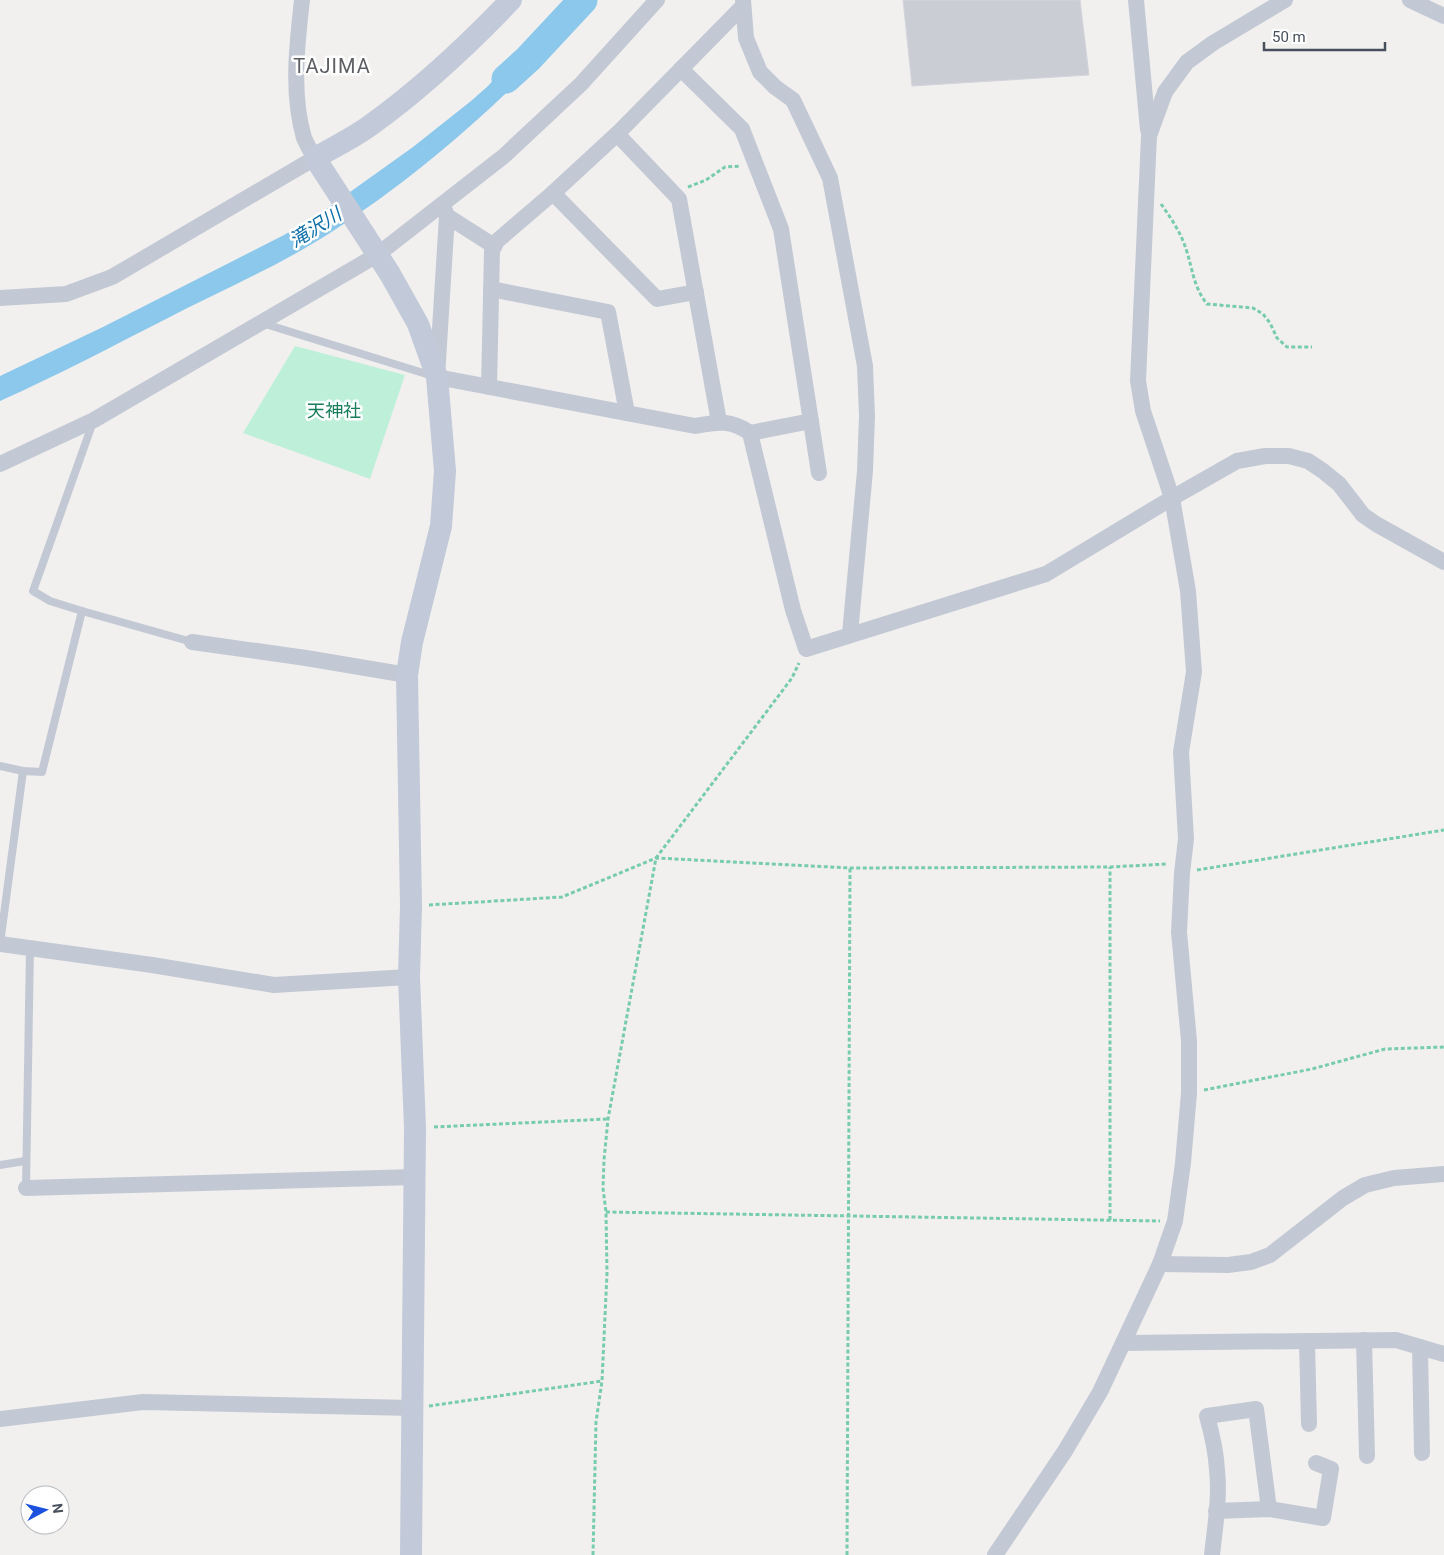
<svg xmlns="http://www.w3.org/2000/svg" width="1444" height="1555" viewBox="0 0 1444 1555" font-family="Roboto,'Noto Sans JP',sans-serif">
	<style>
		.green { fill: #beefd9 }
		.water { fill: #8cc8eb }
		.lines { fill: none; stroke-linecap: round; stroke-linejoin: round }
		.river { stroke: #8cc8eb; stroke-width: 29 }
		.building { fill: #cbcdd5; stroke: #d3d4db }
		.path { stroke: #77ccb0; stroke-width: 3; stroke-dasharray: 4 2.5; stroke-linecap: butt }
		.lane { stroke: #c3c9d4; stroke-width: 8 }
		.street { stroke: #c3c9d4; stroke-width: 16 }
		.secondary { stroke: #c2c9d8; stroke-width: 22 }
		.labels { text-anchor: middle; stroke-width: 5; stroke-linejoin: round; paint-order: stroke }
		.park-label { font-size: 18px; fill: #187e5b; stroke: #fff }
		.water-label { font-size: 19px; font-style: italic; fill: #0e6fa9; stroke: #fff }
		.quarter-label { font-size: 20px; letter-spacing: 1px; fill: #5c5e64; stroke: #fff }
	</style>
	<rect width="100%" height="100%" fill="#f2f0ef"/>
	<path class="green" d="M295,346L405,375L370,479L243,433Z"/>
	<path class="water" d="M526,45L542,57C481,121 407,183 333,231C281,265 222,290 166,319C111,347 56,376 0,401V376L103,327L284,235L322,212L413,147L471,101L488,86Z"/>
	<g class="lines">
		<path class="river" d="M506,79L528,59L583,0"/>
	</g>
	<path class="building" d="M903,0H1080L1089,75L912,86Z"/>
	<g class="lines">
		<g class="path">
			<path d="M688,187L706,180L725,167L741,166"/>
			<path d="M1161,204C1171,218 1181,233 1186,249C1193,270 1193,286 1207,304L1253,308L1263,314L1270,323L1277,338L1287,347H1312"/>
			<path d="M1197,870L1444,830"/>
			<path d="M429,905L562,897L656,858L850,868L1110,867L1167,864"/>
			<path d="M1204,1090L1312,1069L1385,1049L1444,1047"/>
			<path d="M434,1127L608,1119"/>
			<path d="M606,1212L1160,1221"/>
			<path d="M1110,1220V867"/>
			<path d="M429,1406L602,1381"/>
			<path d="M593,1555L596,1422L602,1381L607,1273L606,1212L603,1188L604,1160L608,1119L656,858L792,678L799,663"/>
			<path d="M847,1555L850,868"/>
		</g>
		<g class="lane">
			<path d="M262,323L433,376"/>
			<path d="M93,422L33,591L50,601L82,611L192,642"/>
			<path d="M0,766L23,771L42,772L82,611"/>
			<path d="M0,944L23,771"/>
			<path d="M0,1165L25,1161"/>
			<path d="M26,1188L30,948"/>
		</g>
		<g class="street">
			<path d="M743,0L746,38L760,72L775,87L793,100L830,178L865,366L867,416L865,471L850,634"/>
			<path d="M1136,0L1148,130"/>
			<path d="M1410,0L1444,16"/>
			<path d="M681,69L742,129L781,229L819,473"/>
			<path d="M617,134L679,199L719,422"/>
			<path d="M553,193L657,299L696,292"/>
			<path d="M444,208L447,216L494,246"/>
			<path d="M447,216L437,377L695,426C717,422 730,419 750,433L793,610L806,649L1046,574L1172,498L1237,461L1265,456H1289L1308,461L1323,471L1339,484L1363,515L1376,524L1444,562"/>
			<path d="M491,289L608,312L627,413"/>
			<path d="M0,298L66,294L112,277L315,158C311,152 307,145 304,138C291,93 297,45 302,0"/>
			<path d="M489,387L492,251L497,241L553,193L617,134L743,6"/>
			<path d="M750,433L811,421"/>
			<path d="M0,464L94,420L377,255L504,156L581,84L657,0"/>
			<path d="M192,642L306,658L407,675"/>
			<path d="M0,944L152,965L274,985L409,977"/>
			<path d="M26,1188L415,1177"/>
			<path d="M1160,1264L1228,1265L1251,1262L1270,1255L1343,1198L1365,1185L1394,1178L1444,1174"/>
			<path d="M1364,1340L1367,1456"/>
			<path d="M1307,1341L1309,1424"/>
			<path d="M1123,1343L1396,1340L1444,1354"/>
			<path d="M1420,1347L1422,1453"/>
			<path d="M0,1419L143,1402L413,1408"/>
			<path d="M1216,1511L1269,1509L1323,1518L1331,1469L1316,1463"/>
			<path d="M995,1555L1065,1451L1100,1392L1123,1343L1160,1264L1175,1221L1183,1163L1189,1093V1041L1179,932L1182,873L1186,839L1181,752L1194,672L1188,591L1172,498L1143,411L1138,381L1149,136L1165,92L1187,62L1213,43L1285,0"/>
			<path d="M1212,1555C1215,1527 1220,1498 1217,1470C1216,1451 1212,1434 1207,1416L1256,1409L1269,1509"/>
		</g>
		<path class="secondary" d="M411,1555L415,1128L409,977L411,906L407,675L412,642L441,526L445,471L437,377L418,324L390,274L315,158C332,148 351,139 368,127C420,90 467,46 511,0"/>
	</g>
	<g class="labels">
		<g class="park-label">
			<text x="334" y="417">天神社</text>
		</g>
		<g class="water-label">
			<text transform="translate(315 227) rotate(-32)" y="7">滝沢川</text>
		</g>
		<g class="quarter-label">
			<text x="332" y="73">TAJIMA</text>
		</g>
	</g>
	<g transform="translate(45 1510) rotate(83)"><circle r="24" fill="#ffffff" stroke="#b5b9be"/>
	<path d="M0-4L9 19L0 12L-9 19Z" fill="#1c51df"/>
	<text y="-8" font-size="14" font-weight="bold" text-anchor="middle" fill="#474f5d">N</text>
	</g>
	<path d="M1264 42v8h121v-8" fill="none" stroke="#474f5d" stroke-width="2.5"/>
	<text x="1272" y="42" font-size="15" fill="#474f5d" stroke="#ffffff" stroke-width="4" paint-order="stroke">50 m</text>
</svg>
